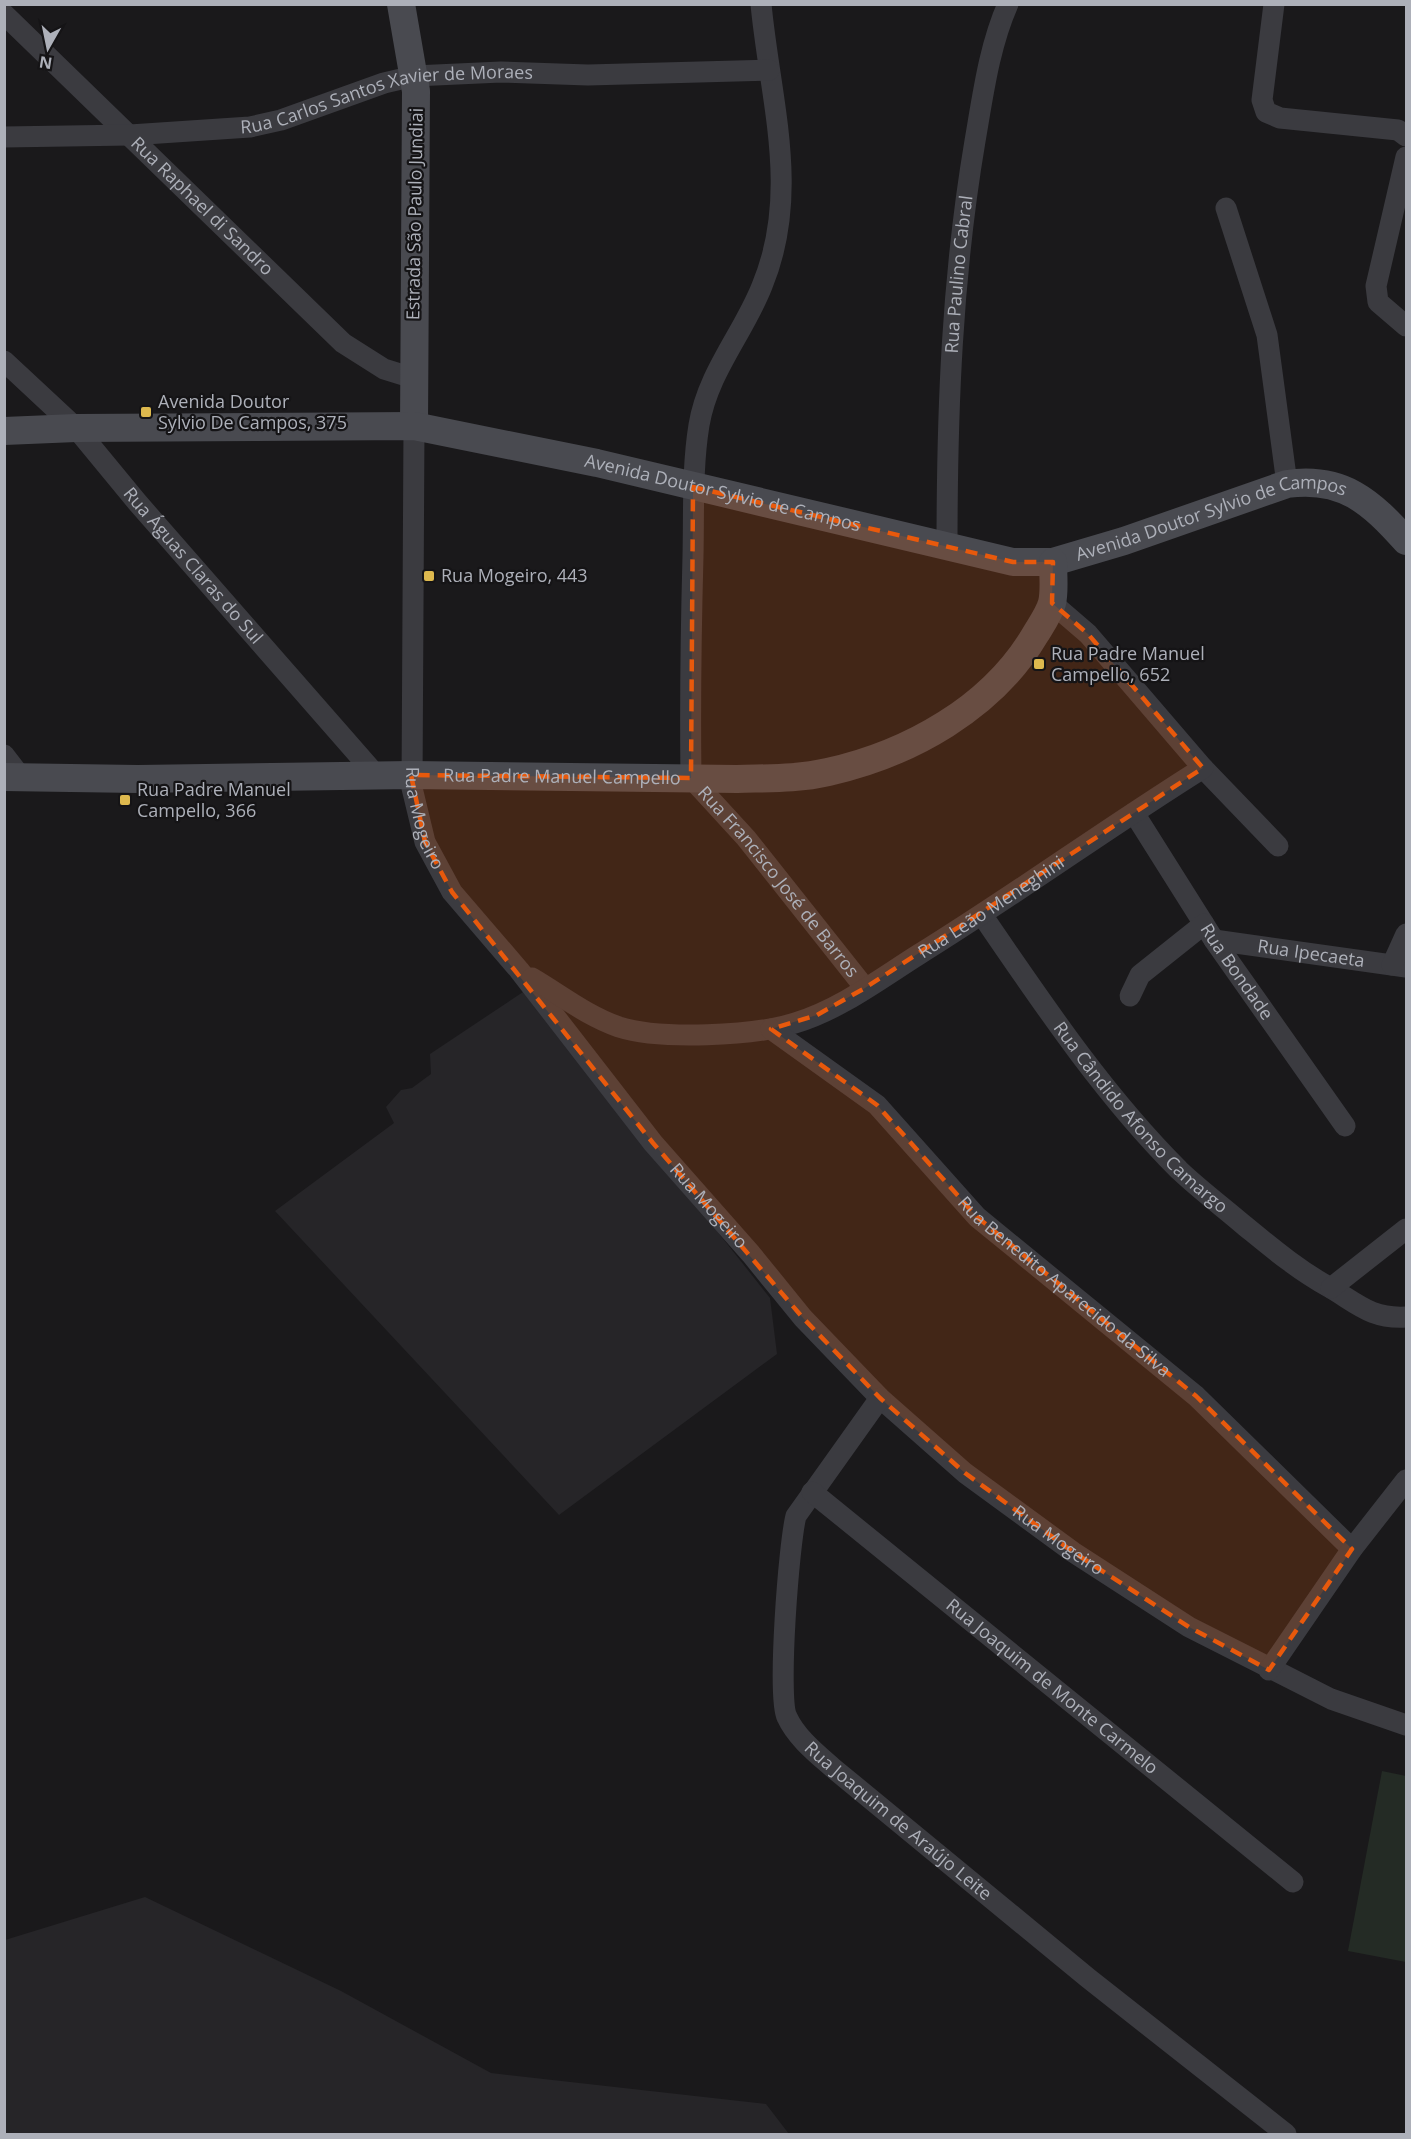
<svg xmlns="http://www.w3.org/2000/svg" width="1411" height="2139" viewBox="0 0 1411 2139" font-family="'Open Sans',sans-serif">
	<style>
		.built { fill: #262528 }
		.green { fill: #242b25 }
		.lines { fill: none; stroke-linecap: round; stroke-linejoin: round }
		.minor { stroke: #3b3b40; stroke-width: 21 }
		.secondary { stroke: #494a50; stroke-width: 28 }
		.marked { fill: #e8590c; fill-opacity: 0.2; stroke: #e8590c; stroke-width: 4.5; stroke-dasharray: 12 8; stroke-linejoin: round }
		.poi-dot { fill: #deb94e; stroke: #151416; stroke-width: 2 }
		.labels { text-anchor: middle; stroke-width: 4.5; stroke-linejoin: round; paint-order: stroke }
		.street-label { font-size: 18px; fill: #adb0b9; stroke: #151416 }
		.poi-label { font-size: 18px; fill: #adb0b9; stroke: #151416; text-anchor: start }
	</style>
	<rect width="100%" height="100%" fill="#1a191b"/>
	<g class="built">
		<path d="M526,990L770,1298L777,1354L559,1515L275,1211L394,1123L386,1107L401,1090L412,1088L431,1074L430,1054Z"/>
		<path d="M145,1897L341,1991L491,2073L766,2104L789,2134H5V1940Z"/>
	</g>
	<path class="green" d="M1382,1771L1406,1776V1962L1348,1951Z"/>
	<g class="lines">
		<g class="minor">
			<path id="s1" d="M761,4C770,100 801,192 762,286C743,334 708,372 699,425C692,468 694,512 693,556C691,630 690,704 691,778L746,838L865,988"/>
			<path d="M1274,4L1262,100L1266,112L1280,118L1398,130L1406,136"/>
			<path id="s2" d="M4,14L343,343L384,369L413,378"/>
			<path id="s3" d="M4,137L130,135L250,127L281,120L384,83L414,76L501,72L588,75L769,70"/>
			<path d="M1406,157L1376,286L1378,302L1406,326"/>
			<path d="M1226,208L1267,335L1287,484"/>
			<path id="s4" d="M4,361L76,428L137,502L376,775"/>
			<path id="s5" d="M414,426L412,788L425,842L452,892L519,970L653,1143L751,1254L803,1318L880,1398L965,1473L1073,1552L1189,1627L1331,1699L1406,1725"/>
			<path id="s6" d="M947,548C947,409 952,277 975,141C983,95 989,47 1008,4"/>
			<path d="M4,755L21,777"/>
			<path d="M1203,768L1278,846"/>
			<path id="s7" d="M1134,813L1214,940L1345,1126"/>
			<path id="s8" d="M982,915C1043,1004 1103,1094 1179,1170C1200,1190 1223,1207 1245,1226C1272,1248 1298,1270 1329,1287C1358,1304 1371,1319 1406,1317"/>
			<path id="s9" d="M1214,940L1406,967"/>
			<path d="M1392,965L1406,934"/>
			<path id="s10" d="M532,978C561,995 587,1016 619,1027C660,1040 754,1036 795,1023C839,1010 880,979 918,955C1015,895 1107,828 1203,768L1088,634L1052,603"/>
			<path d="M1130,996L1140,975L1204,924"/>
			<path id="s11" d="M771,1029L877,1105L977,1217L1196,1396L1352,1549"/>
			<path d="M1331,1288L1406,1229"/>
			<path id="s12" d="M880,1398L796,1516C789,1542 777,1698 787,1717C796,1737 816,1753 833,1768L1088,1978L1286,2134"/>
			<path id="s13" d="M812,1492L1293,1882"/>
			<path d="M1269,1670L1352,1549L1406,1480"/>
		</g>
		<g class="secondary">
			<path d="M401,4L416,91L414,426"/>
			<path id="s14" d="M4,431L76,428L414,426L597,463L1013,562H1053L1124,541L1287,484C1343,476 1371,502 1406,541"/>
			<path id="s15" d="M4,777L138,779L411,775L737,779C768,778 798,779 828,772C909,754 992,708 1035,635C1041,625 1049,614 1052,603C1055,590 1053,575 1053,562"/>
		</g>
	</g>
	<path class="marked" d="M693,487L1013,562H1053L1052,603L1088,634L1203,768L865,988L817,1015L771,1029L877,1105L977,1217L1196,1396L1352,1549L1269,1670L1189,1627L1073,1552L965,1473L880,1398L803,1318L653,1143L452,892L425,842L411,775L691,778Z"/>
	<g class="poi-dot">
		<rect x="140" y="406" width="12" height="12" rx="3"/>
		<rect x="423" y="570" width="12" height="12" rx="3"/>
		<rect x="1033" y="658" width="12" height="12" rx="3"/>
		<rect x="119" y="794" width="12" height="12" rx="3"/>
	</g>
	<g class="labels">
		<g class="street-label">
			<text dy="6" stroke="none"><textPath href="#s3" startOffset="387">Rua Carlos Santos Xavier de Moraes</textPath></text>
			<text dy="6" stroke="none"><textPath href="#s2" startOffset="276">Rua Raphael di Sandro</textPath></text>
			<text transform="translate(415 214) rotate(-89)" y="6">Estrada São Paulo Jundiai</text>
			<text dy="6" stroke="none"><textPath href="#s6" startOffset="274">Rua Paulino Cabral</textPath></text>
			<text dy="6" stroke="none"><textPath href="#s14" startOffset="726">Avenida Doutor Sylvio de Campos</textPath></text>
			<text dy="6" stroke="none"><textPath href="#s14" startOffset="1230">Avenida Doutor Sylvio de Campos</textPath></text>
			<text dy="6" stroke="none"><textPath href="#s4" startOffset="279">Rua Águas Claras do Sul</textPath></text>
			<text dy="6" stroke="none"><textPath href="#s15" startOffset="558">Rua Padre Manuel Campello</textPath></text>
			<text dy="6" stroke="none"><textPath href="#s5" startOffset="394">Rua Mogeiro</textPath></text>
			<text dy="6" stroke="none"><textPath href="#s1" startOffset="928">Rua Francisco José de Barros</textPath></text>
			<text dy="6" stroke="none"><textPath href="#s10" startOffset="506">Rua Leão Meneghini</textPath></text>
			<text dy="6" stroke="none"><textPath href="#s9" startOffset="98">Rua Ipecaeta</textPath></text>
			<text dy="6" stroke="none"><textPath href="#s7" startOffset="189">Rua Bondade</textPath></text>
			<text dy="6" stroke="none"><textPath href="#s8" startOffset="258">Rua Cândido Afonso Camargo</textPath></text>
			<text dy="6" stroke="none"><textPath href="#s5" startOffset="880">Rua Mogeiro</textPath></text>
			<text dy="6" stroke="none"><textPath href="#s11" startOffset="392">Rua Benedito Aparecido da Silva</textPath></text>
			<text dy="6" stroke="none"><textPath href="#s5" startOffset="1366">Rua Mogeiro</textPath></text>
			<text dy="6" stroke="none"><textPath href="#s13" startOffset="309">Rua Joaquim de Monte Carmelo</textPath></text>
			<text dy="6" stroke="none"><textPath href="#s12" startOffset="500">Rua Joaquim de Araújo Leite</textPath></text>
		</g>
		<g class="poi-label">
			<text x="158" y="408">Avenida Doutor<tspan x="158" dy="21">Sylvio De Campos, 375</tspan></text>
			<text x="441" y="582">Rua Mogeiro, 443</text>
			<text x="1051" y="660">Rua Padre Manuel<tspan x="1051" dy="21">Campello, 652</tspan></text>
			<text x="137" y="796">Rua Padre Manuel<tspan x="137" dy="21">Campello, 366</tspan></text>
		</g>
	</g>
	<rect width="1411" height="2139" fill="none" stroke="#adb0b9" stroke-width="12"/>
	<g transform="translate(48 48) rotate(189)" stroke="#151416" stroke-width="4.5" paint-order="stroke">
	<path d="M0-4.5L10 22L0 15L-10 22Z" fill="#adb0b9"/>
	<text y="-9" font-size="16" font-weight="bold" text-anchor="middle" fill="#adb0b9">N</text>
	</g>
</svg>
